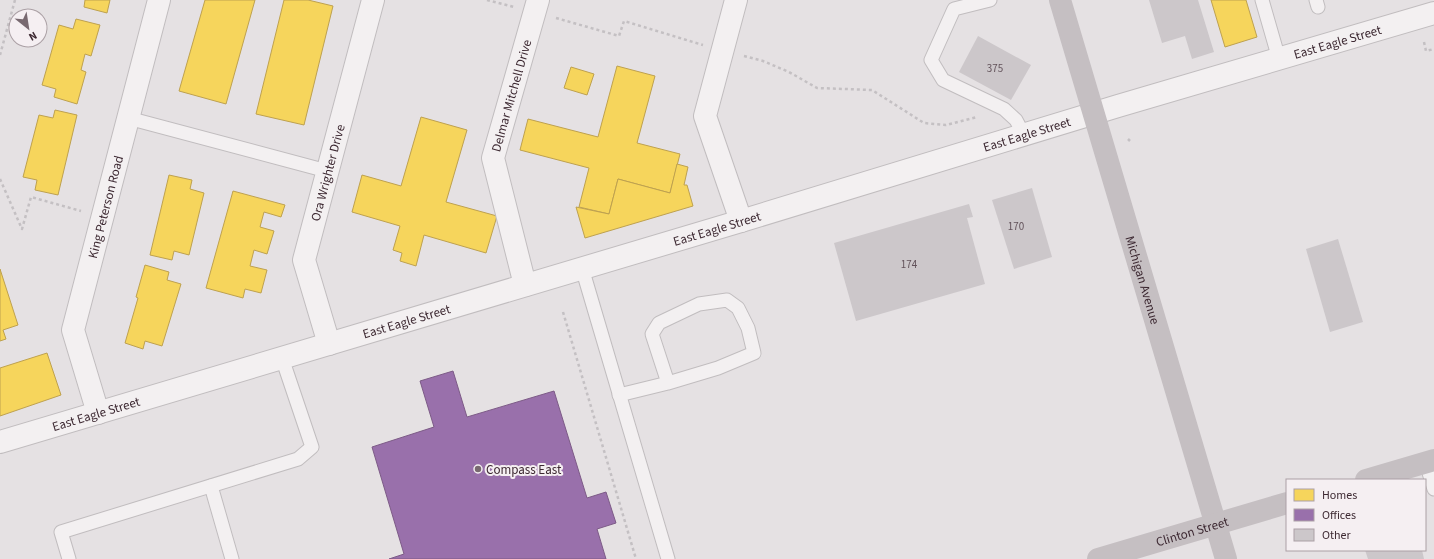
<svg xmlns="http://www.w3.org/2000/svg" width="1434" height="559" viewBox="0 0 1434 559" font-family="'Source Sans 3',sans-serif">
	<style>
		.homes { fill: #f6d55c; stroke: #bea14f }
		.offices { fill: #9970ab; stroke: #7d5b87 }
		.building { fill: #ccc7ca }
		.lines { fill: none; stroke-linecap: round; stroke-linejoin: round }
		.lane-casing { stroke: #c1bdbf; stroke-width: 15 }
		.street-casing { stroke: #c1bdbf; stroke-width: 24 }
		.path { stroke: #c4c0c3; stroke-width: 2.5; stroke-dasharray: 3 3; stroke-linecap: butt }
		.lane { stroke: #f3f0f1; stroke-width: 13 }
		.street { stroke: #f3f0f1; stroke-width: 22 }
		.secondary { stroke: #c5bfc2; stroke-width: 22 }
		.poi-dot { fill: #786970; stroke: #f5eff2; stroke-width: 1.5 }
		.labels { text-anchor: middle; stroke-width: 4; stroke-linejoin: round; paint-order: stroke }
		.number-label { font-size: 11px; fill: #62525a }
		.street-label { font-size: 13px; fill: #3d2932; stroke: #f5eff2 }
		.poi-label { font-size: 13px; fill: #3d2932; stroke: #f5eff2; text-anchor: start }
	</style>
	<rect width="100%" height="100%" fill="#e5e1e3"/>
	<g class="homes">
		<path d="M85,0H110L107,13L84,7Z"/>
		<path d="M205,0H255L226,104L179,91Z"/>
		<path d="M284,0H308L333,6L304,125L256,114Z"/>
		<path d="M1211,0H1246L1257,37L1225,47Z"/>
		<path d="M76,19L100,25L91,56L85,54L81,70L86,72L77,104L54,97L56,89L42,85L59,25L73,29Z"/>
		<path d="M617,66L655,76L637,143L680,154L670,193L618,179L609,214L579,207L589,168L520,150L528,119L598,137Z"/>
		<path d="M571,67L594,74L587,95L564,88Z"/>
		<path d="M55,110L77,115L58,195L35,190L37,180L23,177L39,115L53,118Z"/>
		<path d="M421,117L467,130L446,202L497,216L486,253L424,235L416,266L400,261L402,253L393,250L400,226L352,212L362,175L401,186Z"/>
		<path d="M677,164L688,167L684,185H687L693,206L585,238L576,207L609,214L618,179L670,193Z"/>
		<path d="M169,175L192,180L190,189L204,193L189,255L174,251L172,260L150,255Z"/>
		<path d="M233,191L285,205L281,217L264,212L260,227L274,231L267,254L254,250L250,266L267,270L261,293L245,289L243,298L206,288Z"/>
		<path d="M145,265L169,272L167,280L181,284L162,346L145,341L143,349L125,343L138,298L136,297Z"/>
		<path d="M0,269L18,325L3,330L6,339L0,341Z"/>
		<path d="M47,353L61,395L0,416V368Z"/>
	</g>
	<path class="offices" d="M453,371L467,417L554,391L587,498L606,492L616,523L597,529L606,559H389L404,554L372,447L434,427L420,381Z"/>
	<g class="building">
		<path d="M1149,0H1198L1214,52L1192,59L1185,36L1162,43Z"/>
		<path d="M978,36L1031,65L1011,100L959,72Z"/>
		<path d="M1032,188L1052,257L1014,269L992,200Z"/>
		<path d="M969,204L973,217L967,218L985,284L856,321L834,243Z"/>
		<path d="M1338,239L1363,322L1330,332L1306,249Z"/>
		<path d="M1365,550H1422L1424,559H1368Z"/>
	</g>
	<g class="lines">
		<defs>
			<g id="lane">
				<path d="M990,0L954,9L931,60L943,80L1004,109L1016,120L1024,135"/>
				<path d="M1262,0L1279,59"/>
				<path d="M1316,0L1318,7"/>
				<path d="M128,118L327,171"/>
				<path d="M582,268L668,559"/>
				<path d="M619,395L668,383L718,368L754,353L748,328L738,308L727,300L699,304L659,323L652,334L668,383"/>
				<path d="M1426,463L1434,489"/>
				<path d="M211,486L232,559"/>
				<path d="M69,559L61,532L298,459L312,447L282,358"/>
			</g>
			<g id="street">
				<path d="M736,0L705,116L741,221"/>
				<path id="s1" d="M525,285L493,158L538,0"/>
				<path id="s2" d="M329,344L304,260L373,0"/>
				<path id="s3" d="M98,413L73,330L159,0"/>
				<path id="s4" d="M0,442L741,221L1118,106L1434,13"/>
			</g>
		</defs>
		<use href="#lane" class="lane-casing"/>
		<use href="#street" class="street-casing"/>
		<g class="path">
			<path d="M487,0L514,7"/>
			<path d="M556,18L619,36L624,21L703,45"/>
			<path d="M1424,42L1426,51L1434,49"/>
			<path d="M0,55L15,0"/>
			<path d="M744,56L763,61L789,72L817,88L872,90L924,123L946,125L977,117"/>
			<path d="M1128,139L1130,141"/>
			<path d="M0,179L22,229L31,197L81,211"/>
			<path d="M563,312L636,559"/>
		</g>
		<use href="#lane" class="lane"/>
		<use href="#street" class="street"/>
		<g class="secondary">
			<path id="s5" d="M1060,0L1226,559"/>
			<path d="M1366,480L1434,460"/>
			<path id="s6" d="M1098,559L1287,503"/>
		</g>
	</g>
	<circle class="poi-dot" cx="478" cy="469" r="4"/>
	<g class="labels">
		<g class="number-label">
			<text x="995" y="72">375</text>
			<text x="1016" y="230">170</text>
			<text x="909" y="268">174</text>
		</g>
		<g class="street-label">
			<text dy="5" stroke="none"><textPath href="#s4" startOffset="1396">East Eagle Street</textPath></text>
			<text dy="5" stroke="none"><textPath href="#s1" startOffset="196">Delmar Mitchell Drive</textPath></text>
			<text dy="5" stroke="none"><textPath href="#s4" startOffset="1072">East Eagle Street</textPath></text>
			<text dy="5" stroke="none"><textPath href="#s2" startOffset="178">Ora Wrighter Drive</textPath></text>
			<text dy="5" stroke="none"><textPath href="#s3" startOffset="214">King Peterson Road</textPath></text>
			<text dy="5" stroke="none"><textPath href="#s4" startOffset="748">East Eagle Street</textPath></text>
			<text dy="5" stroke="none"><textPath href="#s5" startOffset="292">Michigan Avenue</textPath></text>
			<text dy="5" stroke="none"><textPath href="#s4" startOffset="424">East Eagle Street</textPath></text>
			<text dy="5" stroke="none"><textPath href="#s4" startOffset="100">East Eagle Street</textPath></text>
			<text dy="5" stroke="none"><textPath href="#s6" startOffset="98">Clinton Street</textPath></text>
		</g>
		<g class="poi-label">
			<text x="486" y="474">Compass East</text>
		</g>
	</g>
	<rect x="1286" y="479" width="140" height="72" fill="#f5eff2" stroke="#aba0a5"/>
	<rect x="1294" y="489" width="20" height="12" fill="#f6d55c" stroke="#aba0a5"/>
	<text x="1322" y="499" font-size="12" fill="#3d2932">Homes</text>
	<rect x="1294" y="509" width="20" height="12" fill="#9970ab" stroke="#aba0a5"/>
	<text x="1322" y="519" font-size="12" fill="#3d2932">Offices</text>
	<rect x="1294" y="529" width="20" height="12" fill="#ccc7ca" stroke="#aba0a5"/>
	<text x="1322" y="539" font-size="12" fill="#3d2932">Other</text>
	<g transform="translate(28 28) rotate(150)"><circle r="19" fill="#f5eff2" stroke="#aba0a5"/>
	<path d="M0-3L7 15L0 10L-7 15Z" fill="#786970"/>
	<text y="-6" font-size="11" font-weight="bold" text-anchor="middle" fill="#3d2932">N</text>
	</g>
</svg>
